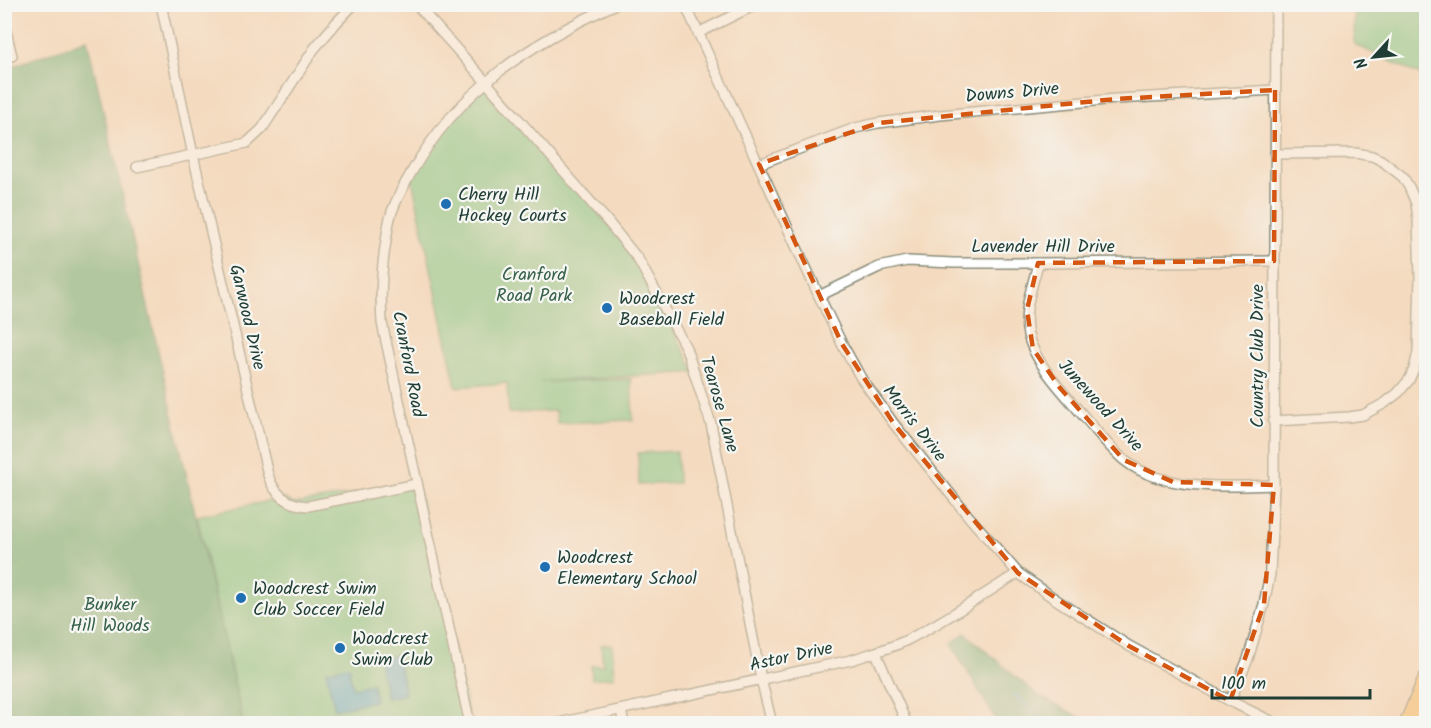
<svg xmlns="http://www.w3.org/2000/svg" width="1431" height="728" viewBox="0 0 1431 728" font-family="Kalam,sans-serif">
	<style>
		.green { fill: #7acc8e; stroke: #4c8461; stroke-width: 1.5 }
		.forest { fill: #63b079; stroke: #417656; stroke-width: 1.5 }
		.water { fill: #4aaac9; stroke: #34747e; stroke-width: 1.5 }
		.lines { fill: none; stroke-linecap: round; stroke-linejoin: round }
		.stream { stroke: #4aaac9; stroke-width: 3 }
		.street-casing { stroke: #8a8c7a; stroke-width: 12 }
		.primary-casing { stroke: #8a8c7a; stroke-width: 18 }
		.street { stroke: #fff; stroke-width: 9 }
		.primary { stroke: #f9be6d; stroke-width: 15 }
		.marked { fill: none; stroke: #d45610; stroke-width: 4.5; stroke-dasharray: 12 8; stroke-linejoin: round }
		.poi-dot { fill: #1f6fb2; stroke: #f6f6f2; stroke-width: 2 }
		.labels { text-anchor: middle; stroke-width: 4.5; stroke-linejoin: round; paint-order: stroke }
		.street-label { font-size: 18px; fill: #1f3d34; stroke: #f6f6f2 }
		.poi-label { font-size: 18px; fill: #1f3d34; stroke: #f6f6f2; text-anchor: start }
		.park-label { font-size: 18px; fill: #36614a; stroke: #f6f6f2 }
	</style>
	<rect width="100%" height="100%" fill="#f6f6f2"/>
	<filter id="ink" filterUnits="userSpaceOnUse"><feTurbulence type="fractalNoise" baseFrequency=".0167" numOctaves="2"/><feDisplacementMap in="SourceGraphic" scale="12" xChannelSelector="R" yChannelSelector="G"/><feConvolveMatrix kernelMatrix="1 2 1 2 8 2 1 2 1" color-interpolation-filters="sRGB"/></filter>
	<filter id="wash" filterUnits="userSpaceOnUse"><feTurbulence type="fractalNoise" baseFrequency=".008" numOctaves="4" result="noise"/><feDisplacementMap in="SourceGraphic" scale="24" xChannelSelector="R" yChannelSelector="G"/><feGaussianBlur stdDeviation="1.35" result="paint"/><feColorMatrix in="noise" values="0 0 0 0 0 0 0 0 0 0 0 0 0 0 0 0 0 1.4 0 .05"/><feComposite in="paint" operator="in"/></filter>
	<g filter="url(#wash)">
		<rect width="100%" height="100%" fill="#f4dbbf"/>
		<g class="green">
			<path d="M1355,5H1426V85L1420,75L1354,44Z"/>
			<path d="M486,82L638,259L695,372L540,382L631,379L633,420L557,423L556,411L509,413L507,383L456,387L411,174L421,156Z"/>
			<path d="M677,451L678,483L639,485L638,453Z"/>
			<path d="M417,484L470,723H243L197,516L283,498L294,504Z"/>
			<path d="M612,644L614,677L592,679L591,666L603,665L601,645Z"/>
		</g>
		<g class="forest">
			<path d="M87,39L243,723H5V69Z"/>
			<path d="M965,633L1037,695L1091,723H998L951,644Z"/>
		</g>
		<g class="water">
			<path d="M397,655L405,694L386,698L378,660Z"/>
			<path d="M348,666L350,667L351,670L349,671L353,688L372,684L375,701L335,709L326,671Z"/>
		</g>
		<g class="lines">
			<path class="stream" d="M1014,694L1029,708L1049,724"/>
		</g>
	</g>
	<g filter="url(#ink)">
		<g class="lines">
			<defs>
				<g id="street">
					<path d="M161,4L193,155L268,475C274,494 288,505 308,506L417,484"/>
					<path d="M416,4L486,82L609,223L638,259L686,348L711,424L761,679L772,724"/>
					<path d="M685,4L819,296L842,344L861,378L894,424L969,517L1018,573L1055,599L1129,646L1230,701L1277,724"/>
					<path d="M4,23L12,56"/>
					<path d="M698,33L757,4"/>
					<path d="M759,164L855,128L878,123L940,115L1116,99L1275,90"/>
					<path d="M137,167L247,143L262,129L314,49L336,23L354,4"/>
					<path d="M1038,263C1033,286 1022,311 1028,335C1036,366 1067,396 1087,420C1099,434 1110,448 1124,460C1134,468 1144,473 1156,477C1194,489 1234,486 1274,485"/>
					<path d="M819,296L879,267L907,261L954,263H1038L1274,261"/>
					<path d="M1273,421L1349,417L1363,415L1385,403L1398,393L1409,380L1414,369L1418,352L1420,277L1418,220L1416,203L1409,187L1403,177L1381,160L1372,156L1355,153L1275,154"/>
					<path d="M876,653L907,724"/>
					<path d="M1230,701L1248,659L1264,604L1270,574L1274,485L1276,4"/>
					<path d="M621,710L624,724"/>
					<path d="M470,724L382,323C380,293 381,271 386,241C387,234 388,226 390,218C394,202 403,188 411,173C459,89 530,43 616,4"/>
					<path d="M554,724L851,660C869,654 888,649 905,641C944,622 981,596 1018,573"/>
				</g>
				<path id="primary" d="M1407,724L1426,679"/>
			</defs>
			<use href="#street" class="street-casing"/>
			<use href="#primary" class="primary-casing"/>
			<use href="#street" class="street"/>
			<use href="#primary" class="primary"/>
		</g>
	</g>
	<path d="M0 0H1431V728H0ZM1275,90L1274,261L1038,263L1027,310L1033,349L1060,388L1124,460L1173,482L1274,485L1264,604L1230,701L1129,646L1018,573L894,424L842,344L759,164L878,123L1116,99Z" fill="#f4dbbf" fill-opacity=".55" fill-rule="evenodd"/>
	<path class="marked" d="M1275,90L1274,261L1038,263L1027,310L1033,349L1060,388L1124,460L1173,482L1274,485L1264,604L1230,701L1129,646L1018,573L894,424L842,344L759,164L878,123L1116,99Z"/>
	<g class="poi-dot">
		<circle cx="446" cy="204" r="6"/>
		<circle cx="607" cy="308" r="6"/>
		<circle cx="545" cy="567" r="6"/>
		<circle cx="241" cy="598" r="6"/>
		<circle cx="340" cy="648" r="6"/>
	</g>
	<g class="labels">
		<g class="street-label">
			<text transform="translate(1012 92) rotate(-5)" y="6">Downs Drive</text>
			<text x="1043" y="252">Lavender Hill Drive</text>
			<text transform="translate(248 317) rotate(77)" y="6">Garwood Drive</text>
			<text transform="translate(1257 356) rotate(-90)" y="6">Country Club Drive</text>
			<text transform="translate(409 364) rotate(79)" y="6">Cranford Road</text>
			<text transform="translate(720 404) rotate(74)" y="6">Tearose Lane</text>
			<text transform="translate(1101 405) rotate(48)" y="6">Junewood Drive</text>
			<text transform="translate(915 423) rotate(52)" y="6">Morris Drive</text>
			<text transform="translate(791 656) rotate(-12)" y="6">Astor Drive</text>
		</g>
		<g class="poi-label">
			<text x="458" y="200">Cherry Hill<tspan x="458" dy="21">Hockey Courts</tspan></text>
			<text x="619" y="304">Woodcrest<tspan x="619" dy="21">Baseball Field</tspan></text>
			<text x="557" y="563">Woodcrest<tspan x="557" dy="21">Elementary School</tspan></text>
			<text x="253" y="594">Woodcrest Swim<tspan x="253" dy="21">Club Soccer Field</tspan></text>
			<text x="352" y="644">Woodcrest<tspan x="352" dy="21">Swim Club</tspan></text>
		</g>
		<g class="park-label">
			<text x="534" y="280">Cranford<tspan x="534" dy="21">Road Park</tspan></text>
			<text x="110" y="610">Bunker<tspan x="110" dy="21">Hill Woods</tspan></text>
		</g>
	</g>
	<rect width="1431" height="728" fill="none" stroke="#f6f6f2" stroke-width="24"/>
	<g transform="translate(1374 57) rotate(243)" stroke="#f6f6f2" stroke-width="4.5" paint-order="stroke">
	<path d="M0-4.5L10 22L0 15L-10 22Z" fill="#1f3d34"/>
	<text y="-9" font-size="16" font-weight="bold" text-anchor="middle" fill="#1f3d34">N</text>
	</g>
	<path d="M1212 689v9h158v-9" fill="none" stroke="#1f3d34" stroke-width="3"/>
	<text x="1221" y="689" font-size="18" fill="#1f3d34" stroke="#f6f6f2" stroke-width="4.5" paint-order="stroke">100 m</text>
</svg>
